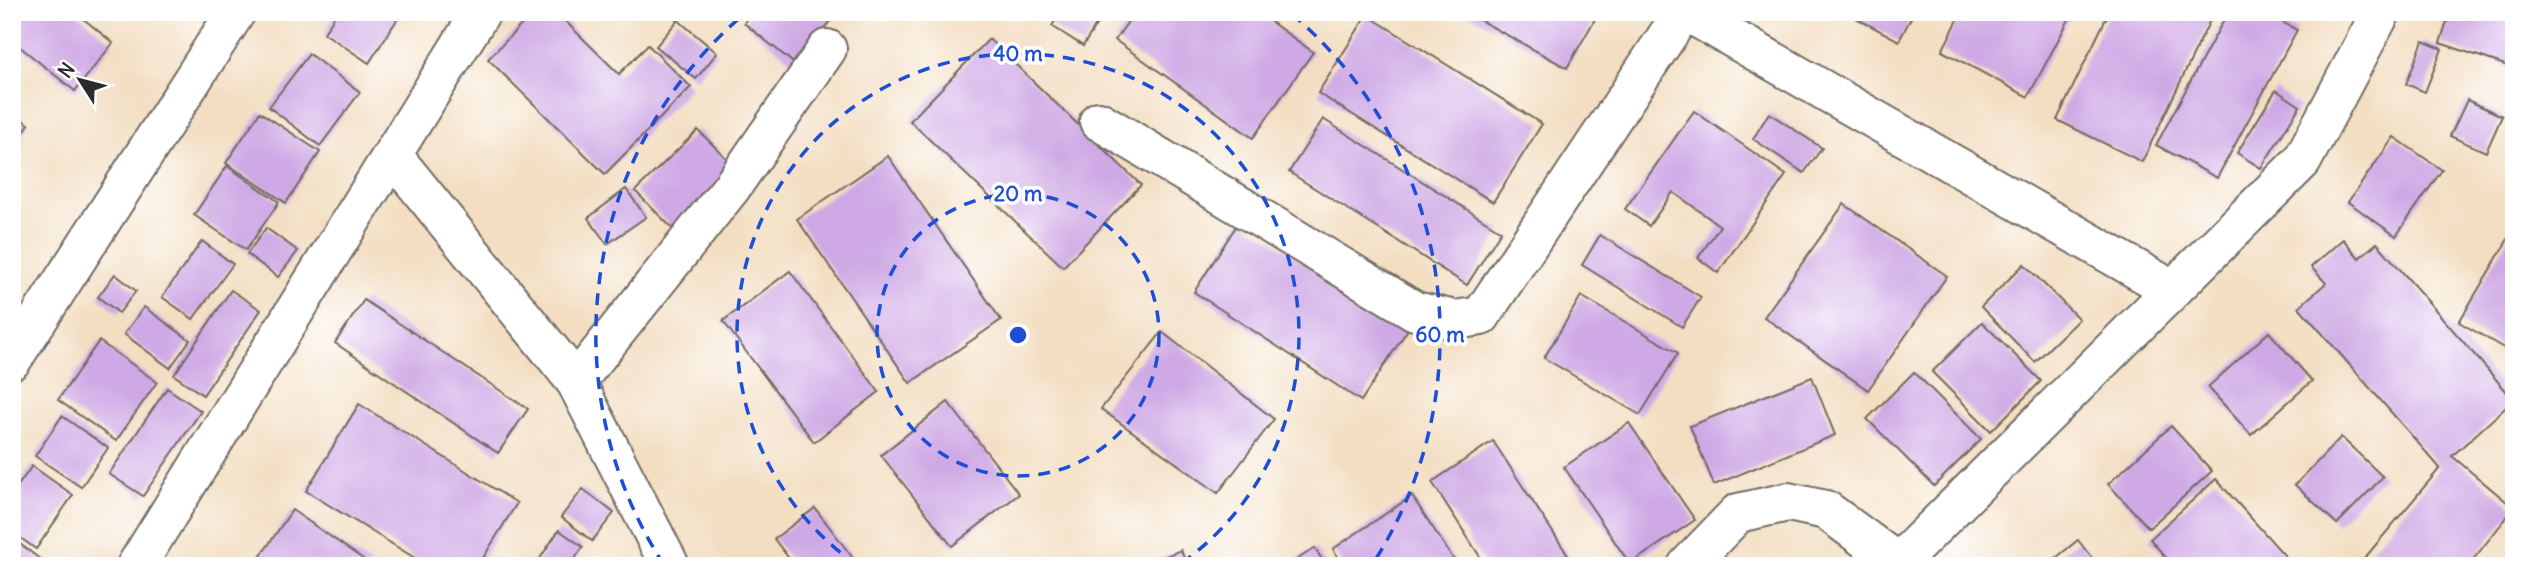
<svg xmlns="http://www.w3.org/2000/svg" width="2526" height="578" viewBox="0 0 2526 578" font-family="Delius,sans-serif">
	<style>
		.building { fill: #cfa9e5 }
		.lines { fill: none; stroke-linecap: round; stroke-linejoin: round }
		.street-casing { stroke: #716a60; stroke-width: 42 }
		.street { stroke: #fff; stroke-width: 38 }
		.ring { fill: none; stroke: #1d4ed8; stroke-width: 3.5; stroke-dasharray: 12 9 }
		.centre { fill: #1d4ed8; stroke: #fff; stroke-width: 3.5 }
		.ring-label { font-size: 21px; text-anchor: middle; font-weight: bold; fill: #1d4ed8; stroke: #fff; stroke-width: 7; stroke-linejoin: round; paint-order: stroke }
	</style>
	<rect width="100%" height="100%" fill="#fff"/>
	<filter id="ink" filterUnits="userSpaceOnUse"><feTurbulence type="fractalNoise" baseFrequency=".0143" numOctaves="2"/><feDisplacementMap in="SourceGraphic" scale="14" xChannelSelector="R" yChannelSelector="G"/><feConvolveMatrix kernelMatrix="1 2 1 2 8 2 1 2 1" color-interpolation-filters="sRGB"/></filter>
	<filter id="wash" filterUnits="userSpaceOnUse"><feTurbulence type="fractalNoise" baseFrequency=".00686" numOctaves="4" result="noise"/><feDisplacementMap in="SourceGraphic" scale="28" xChannelSelector="R" yChannelSelector="G"/><feGaussianBlur stdDeviation="1.57" result="paint"/><feColorMatrix in="noise" values="0 0 0 0 0 0 0 0 0 0 0 0 0 0 0 0 0 1.4 0 .05"/><feComposite in="paint" operator="in"/></filter>
	<g filter="url(#wash)">
		<rect width="100%" height="100%" fill="#f3dec2"/>
		<g id="blocks">
			<g class="building">
				<path d="M12,12H75L113,43L75,91L14,42L12,44Z"/>
				<path d="M337,12H402L369,63L324,33Z"/>
				<path d="M534,12H560L558,14L619,74L648,45L691,87L605,174L488,59Z"/>
				<path d="M752,12H837L796,65L744,23Z"/>
				<path d="M1061,12H1104L1083,46L1052,26Z"/>
				<path d="M1135,12H1257L1313,52L1253,138L1115,40Z"/>
				<path d="M1465,12H1599L1567,68Z"/>
				<path d="M1845,12H1914L1899,41Z"/>
				<path d="M1962,12H2073L2028,97L1942,51Z"/>
				<path d="M2109,12H2214L2142,162L2057,120Z"/>
				<path d="M2228,12H2263L2297,30L2217,178L2156,145Z"/>
				<path d="M2450,12L2514,13V68L2440,43Z"/>
				<path d="M1367,15L1542,124L1493,202L1318,93Z"/>
				<path d="M678,20L717,53L696,79L656,46Z"/>
				<path d="M989,39L1141,185L1063,267L910,121Z"/>
				<path d="M2423,41L2442,49L2425,92L2406,84Z"/>
				<path d="M309,54L360,92L320,146L269,107Z"/>
				<path d="M2276,90L2300,106L2261,168L2237,153Z"/>
				<path d="M2467,100L2502,116L2486,152L2450,136Z"/>
				<path d="M1694,111L1786,175L1718,273L1698,258L1720,226L1673,192L1649,226L1625,209Z"/>
				<path d="M260,112L320,152L286,203L226,163Z"/>
				<path d="M1769,113L1822,148L1804,173L1753,139Z"/>
				<path d="M12,114L29,124L12,150Z"/>
				<path d="M1323,119L1501,231L1467,285L1289,172Z"/>
				<path d="M698,130L738,170L676,232L635,191Z"/>
				<path d="M2394,137L2442,170L2396,236L2348,202Z"/>
				<path d="M888,156L1001,320L910,383L797,219Z"/>
				<path d="M227,166L279,202L246,250L194,215Z"/>
				<path d="M626,189L646,217L607,244L588,218Z"/>
				<path d="M1844,204L1947,276L1868,390L1764,317Z"/>
				<path d="M1240,220L1408,329L1361,401L1194,292Z"/>
				<path d="M266,228L298,251L278,277L247,254Z"/>
				<path d="M2514,229V354L2459,322Z"/>
				<path d="M1600,235L1701,297L1682,327L1582,265Z"/>
				<path d="M2343,239L2359,258L2377,243L2514,400L2452,456L2514,508L2468,566H2358L2440,468L2299,307L2326,283L2311,267Z"/>
				<path d="M202,241L233,264L193,319L162,297Z"/>
				<path d="M2024,264L2079,319L2035,362L1981,307Z"/>
				<path d="M790,271L879,392L814,442L723,321Z"/>
				<path d="M115,274L136,291L119,313L98,297Z"/>
				<path d="M231,290L261,310L203,395L174,375Z"/>
				<path d="M1581,296L1678,353L1640,415L1544,358Z"/>
				<path d="M364,300L528,409L498,453L335,343Z"/>
				<path d="M144,307L190,340L170,368L124,334Z"/>
				<path d="M1982,322L2041,381L1991,431L1932,372Z"/>
				<path d="M1162,332L1274,419L1218,493L1101,409Z"/>
				<path d="M2269,332L2312,381L2251,435L2208,387Z"/>
				<path d="M99,341L157,382L116,441L58,400Z"/>
				<path d="M1914,372L1981,439L1934,486L1867,419Z"/>
				<path d="M1812,377L1835,435L1714,485L1690,426Z"/>
				<path d="M167,388L201,411L143,496L109,474Z"/>
				<path d="M948,402L1019,494L952,546L881,455Z"/>
				<path d="M359,404L517,503L478,566H428L306,491Z"/>
				<path d="M62,416L108,448L81,487L35,456Z"/>
				<path d="M1629,423L1695,520L1630,564L1564,467Z"/>
				<path d="M2171,426L2212,471L2149,528L2108,484Z"/>
				<path d="M2341,437L2383,477L2337,524L2295,485Z"/>
				<path d="M1493,441L1575,566H1486L1432,482Z"/>
				<path d="M32,466L73,495L36,549L12,532V494Z"/>
				<path d="M2216,479L2294,566H2173L2150,539Z"/>
				<path d="M583,489L614,513L592,541L561,517Z"/>
				<path d="M1412,496L1458,566H1344L1333,549Z"/>
				<path d="M815,508L856,562L851,566H795L774,539Z"/>
				<path d="M292,510L373,566H254Z"/>
				<path d="M559,530L583,547L570,566H535Z"/>
				<path d="M12,538L49,566H12Z"/>
				<path d="M2078,540L2098,566H2046Z"/>
				<path d="M1315,548L1326,566H1287Z"/>
				<path d="M1181,550L1187,566H1140Z"/>
			</g>
		</g>
	</g>
	<g filter="url(#ink)">
		<use href="#blocks" fill-opacity="0" stroke="#716a60" stroke-width="2"/>
		<g class="lines">
			<defs>
				<g id="street">
					<path d="M1687,12L2171,289"/>
					<path d="M1099,121L1415,311L1455,320L1481,316L1683,12"/>
					<path d="M393,156L576,382L670,566"/>
					<path d="M12,360L236,12"/>
					<path d="M576,382L731,188L827,49"/>
					<path d="M1898,563L2302,161L2381,12"/>
					<path d="M136,566L481,12"/>
					<path d="M1687,566L1738,513L1788,502L1826,510L1902,566"/>
				</g>
			</defs>
			<use href="#street" class="street-casing"/>
			<use href="#street" class="street"/>
		</g>
	</g>
	<g class="ring">
		<circle cx="1018" cy="335" r="141"/>
		<path d="M857 565A281 281 0 1 1 1179 565"/>
		<path d="M664 565A422 422 0 0 1 744 14M1292 14A422 422 0 0 1 1372 565"/>
	</g>
	<circle cx="1018" cy="335" r="10" class="centre"/>
	<g class="ring-label">
		<text x="1018" y="61">40 m</text>
		<text x="1018" y="201">20 m</text>
		<text x="1440" y="342">60 m</text>
	</g>
	<rect width="2526" height="578" fill="none" stroke="#fff" stroke-width="42"/>
	<g transform="translate(80 80) rotate(306)" stroke="#ffffff" stroke-width="5" paint-order="stroke">
	<path d="M0-5L12 26L0 18L-12 26Z" fill="#2b2b2b"/>
	<text y="-10" font-size="19" font-weight="bold" text-anchor="middle" fill="#2b2b2b">N</text>
	</g>
</svg>
